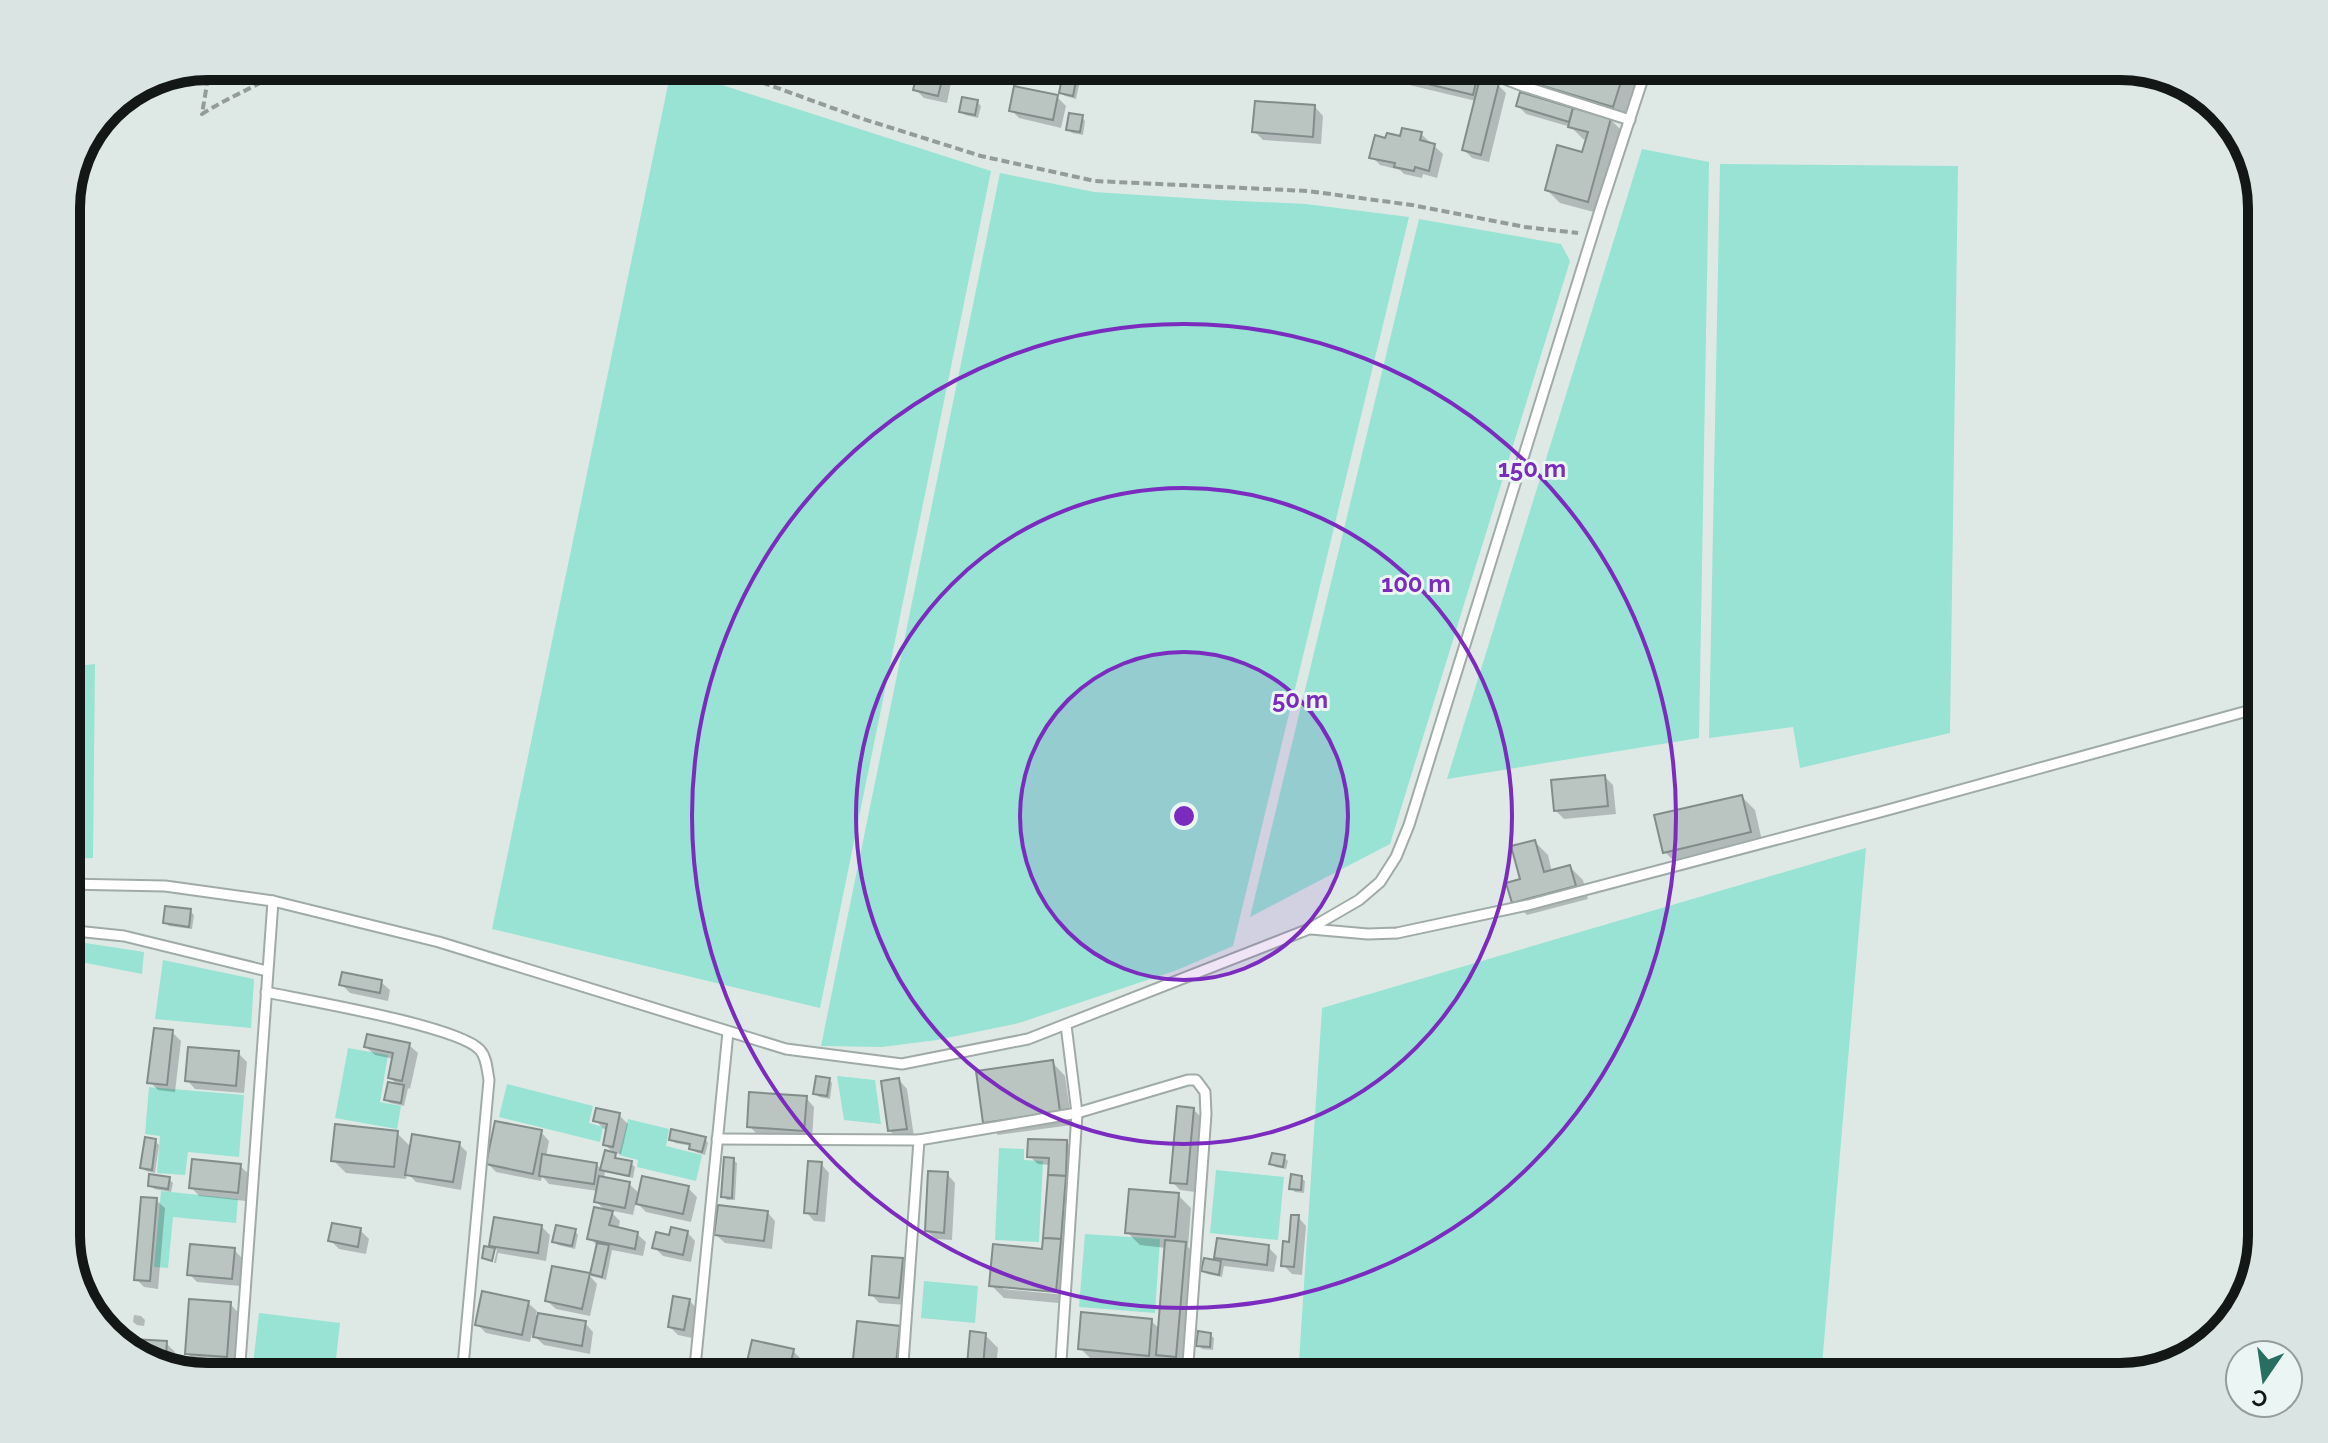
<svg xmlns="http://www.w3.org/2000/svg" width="2328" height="1443" viewBox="0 0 2328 1443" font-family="Raleway,sans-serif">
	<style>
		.green { fill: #98e3d3 }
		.shadow { fill: #0003; fill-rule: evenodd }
		.building { fill: #bac5c2; stroke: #828c8a; stroke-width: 2 }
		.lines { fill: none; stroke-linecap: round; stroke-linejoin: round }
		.service-casing { stroke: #a0aba8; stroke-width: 13 }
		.path { stroke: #939c9a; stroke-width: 4; stroke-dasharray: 8 4; stroke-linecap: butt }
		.service { stroke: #fff; stroke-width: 9 }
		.ring { fill: none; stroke: #7b2cbf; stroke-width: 4 }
		.rim { fill: none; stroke: #131716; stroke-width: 10 }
		.centre { fill: #7b2cbf; stroke: #ebf6f4; stroke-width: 4 }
		.ring-label { font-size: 24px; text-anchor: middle; font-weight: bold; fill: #7b2cbf; stroke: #ebf6f4; stroke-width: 6; stroke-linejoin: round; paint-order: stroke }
	</style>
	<rect width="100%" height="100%" fill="#dee9e6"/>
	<g class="green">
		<path d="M672,66H678L725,86L991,171L820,1008L492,929Z"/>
		<path d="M1642,149L1709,162L1699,738L1447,779Z"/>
		<path d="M1720,164L1958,166L1950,733L1800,768L1793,727L1709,738Z"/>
		<path d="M1000,173L1094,192L1218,200L1306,204L1409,217L1233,946L1177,970L1019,1023L937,1040L882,1047L821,1046Z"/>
		<path d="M1419,219L1561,244L1570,261L1390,844L1250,917Z"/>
		<path d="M95,664L93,858L66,859V667Z"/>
		<path d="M1866,848L1821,1377H1298L1322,1008Z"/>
		<path d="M66,940L144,952L142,974L66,959Z"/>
		<path d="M163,960L254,979L251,1028L155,1019Z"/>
		<path d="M348,1048L388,1055L380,1102L401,1106L397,1129L335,1118Z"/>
		<path d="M837,1076L875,1080L881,1124L844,1120Z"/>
		<path d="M507,1084L593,1106L589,1123L603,1127L600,1142L499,1117Z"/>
		<path d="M149,1087L244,1095L239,1157L188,1152L185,1175L157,1173L160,1136L145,1134Z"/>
		<path d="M628,1119L669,1129L666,1146L702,1155L696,1181L637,1167L638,1160L619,1155Z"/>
		<path d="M999,1148L1024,1149V1160L1043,1161L1039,1242L995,1240Z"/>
		<path d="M1216,1170L1284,1177L1278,1240L1210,1233Z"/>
		<path d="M161,1191L238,1199L236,1223L173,1217L168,1268L154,1267Z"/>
		<path d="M1085,1234L1160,1239L1155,1313L1079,1307Z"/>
		<path d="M924,1281L978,1286L975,1323L921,1318Z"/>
		<path d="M259,1313L340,1323L334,1377H282L252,1373Z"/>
		<path d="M584,1365L666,1376V1377H583Z"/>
	</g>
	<g class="shadow">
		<path d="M921,66L944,70L952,78L947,103L924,98L916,90Z"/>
		<path d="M981,66H1006L1003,79L990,75Z"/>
		<path d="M1091,66H1124L1122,75L1094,69Z"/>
		<path d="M1386,66H1420L1476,80L1480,84L1498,85L1506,93L1489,162L1472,158L1464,150L1476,101L1401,83L1393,74L1394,68Z"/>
		<path d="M1551,66H1649L1631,124L1607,116L1623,132L1601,214L1560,203L1547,190L1584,154L1587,140L1583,139L1571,127L1526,114L1518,106L1568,108L1545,85Z"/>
		<path d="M1077,72L1081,76L1076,99L1065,96L1061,93Z"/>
		<path d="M1057,97L1066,106L1061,128L1019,118L1011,110Z"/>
		<path d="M977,102L981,106L978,118L965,115L961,111Z"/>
		<path d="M1315,107L1323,116L1321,144L1263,140L1254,131Z"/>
		<path d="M1082,117L1085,121L1083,135L1072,133L1068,129Z"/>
		<path d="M1421,134L1443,154L1437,178L1423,174L1422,178L1404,174L1400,170L1380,165L1372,157L1387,140Z"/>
		<path d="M1605,777L1613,785L1616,814L1564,819L1555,810Z"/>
		<path d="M1742,797L1755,810L1763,845L1678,865L1665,852Z"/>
		<path d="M1535,842L1548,855L1552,872L1570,867L1583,880L1588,899L1527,915L1514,902Z"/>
		<path d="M190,911L194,915L192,929L169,926L165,923Z"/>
		<path d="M381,982L390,990L388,1001L350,993L342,985Z"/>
		<path d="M172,1032L181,1041L175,1092L158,1090L150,1082Z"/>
		<path d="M409,1045L418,1053L410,1089L408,1088L404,1106L390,1103L386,1100L399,1086L390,1078L394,1059L375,1055L366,1047Z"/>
		<path d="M238,1053L247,1062L244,1093L195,1089L187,1080Z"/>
		<path d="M1052,1062L1065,1076L1072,1125L998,1135L985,1122Z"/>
		<path d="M829,1080L832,1083L830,1099L819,1097L815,1093Z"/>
		<path d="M899,1080L907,1089L914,1137L899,1139L890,1131Z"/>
		<path d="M806,1098L814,1107L812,1139L757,1134L749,1126Z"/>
		<path d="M1193,1109L1202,1118L1195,1192L1180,1190L1172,1182Z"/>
		<path d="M619,1115L628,1124L621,1154L614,1153L605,1145L608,1130L604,1129L596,1121Z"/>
		<path d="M541,1132L549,1141L546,1157L596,1164L602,1170L615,1155L618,1160L631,1163L635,1167L633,1178L605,1172L604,1179L629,1184L640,1194L688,1188L697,1197L691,1222L646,1212L636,1202L633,1215L609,1210L620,1221L618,1229L637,1234L646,1242L643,1256L612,1250L606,1280L591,1276L598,1246L589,1238L606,1212L596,1201L598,1191L549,1184L542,1176L541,1181L496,1172L488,1164Z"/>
		<path d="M397,1133L412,1148L459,1144L467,1152L461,1190L416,1182L407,1173L406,1179L346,1173L333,1160Z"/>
		<path d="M671,1139H705L708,1143L705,1155L695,1152L692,1146L675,1143Z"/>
		<path d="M155,1141L159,1145L155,1173L146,1171L142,1168Z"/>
		<path d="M1067,1142L1075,1151L1068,1250L1073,1254L1069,1304L1004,1298L991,1285L1043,1251L1050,1165L1038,1164L1029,1156ZM1003,1285L1066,1291V1295L1003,1289Z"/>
		<path d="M1284,1157L1288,1161L1286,1169L1275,1167L1272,1163Z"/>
		<path d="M733,1160L737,1163L735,1200H727L723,1196Z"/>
		<path d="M821,1164L829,1173L825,1222L814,1221L806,1212Z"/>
		<path d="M240,1166L249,1174L246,1201L199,1196L191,1187Z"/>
		<path d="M947,1174L955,1183L952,1240L936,1239L927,1231Z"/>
		<path d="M1301,1178L1305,1181L1304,1193L1295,1192L1291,1188Z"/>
		<path d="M169,1179L173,1183L171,1192L154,1189L150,1185Z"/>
		<path d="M1178,1195L1191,1208L1188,1247L1198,1257L1189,1369L1171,1368L1162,1359L1161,1368L1093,1361L1080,1348L1151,1321L1160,1329L1166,1248L1140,1245L1127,1232Z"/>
		<path d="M156,1200L165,1208L158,1289L144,1287L136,1279Z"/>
		<path d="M767,1212L775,1221L772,1249L725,1243L716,1235Z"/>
		<path d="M1298,1217L1306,1226L1302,1275L1292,1274L1283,1265Z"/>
		<path d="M541,1226L550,1235L546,1261L498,1253L496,1263H494L497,1250L491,1245Z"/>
		<path d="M360,1230L369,1239L366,1254L339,1249L330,1240Z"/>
		<path d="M575,1231L578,1235L575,1249L558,1245L554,1241Z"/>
		<path d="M687,1232L695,1241L691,1262L663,1256L654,1247L671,1237Z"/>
		<path d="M1268,1247L1277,1256L1274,1272L1224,1266L1222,1277L1207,1274L1203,1270L1206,1260L1222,1264L1216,1258Z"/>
		<path d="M234,1250L243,1259L240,1286L197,1282L189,1274Z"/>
		<path d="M902,1260L910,1269L907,1305L879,1303L871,1294Z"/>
		<path d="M589,1275L597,1284L590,1316L556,1309L547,1301Z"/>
		<path d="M689,1300L697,1309L692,1338L678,1335L670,1327Z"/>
		<path d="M528,1303L537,1311L536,1315L585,1323L593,1332L590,1354L544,1345L532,1334L530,1342L486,1333L477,1324Z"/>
		<path d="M230,1304L243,1317L240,1369L231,1368L237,1374V1377H208L137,1358L133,1354L166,1343L175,1352L174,1360L197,1362L187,1353Z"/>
		<path d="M134,1315L141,1316L145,1320L144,1326L137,1325L133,1322Z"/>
		<path d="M899,1328L908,1336L904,1371L878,1368L887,1377H836L866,1369L855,1358Z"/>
		<path d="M985,1335L998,1348L995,1377H968Z"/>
		<path d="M1210,1335L1214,1338L1213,1350L1202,1349L1198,1345Z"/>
		<path d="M793,1351L801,1359L797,1377H772L757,1374L748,1365Z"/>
	</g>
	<g class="building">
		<path d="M919,66L945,68L938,96L913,90Z"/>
		<path d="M1393,66H1429L1477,78L1473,95L1391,75Z"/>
		<path d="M1549,66H1626L1613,107L1543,86Z"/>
		<path d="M1064,68L1078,71L1073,96L1059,93Z"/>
		<path d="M1480,78L1499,83L1481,155L1462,150Z"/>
		<path d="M1014,86L1058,95L1053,120L1009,111Z"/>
		<path d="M1520,92L1573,108L1569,122L1516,106Z"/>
		<path d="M962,97L978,100L975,115L959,112Z"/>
		<path d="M1255,101L1315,105L1313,137L1252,132Z"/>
		<path d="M1573,108L1611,118L1588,202L1545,190L1557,145L1582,152L1588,132L1568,127Z"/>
		<path d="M1069,113L1083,115L1080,132L1066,130Z"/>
		<path d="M1402,128L1422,132L1420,140L1435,144L1429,171L1415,167L1414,171L1394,167L1395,163L1369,158L1375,135L1385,138L1387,133L1400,136Z"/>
		<path d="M1605,775L1608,806L1554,811L1551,780Z"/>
		<path d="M1742,795L1751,832L1663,853L1654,815Z"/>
		<path d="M1535,840L1544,872L1570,865L1576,886L1512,903L1506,883L1520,879L1511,846Z"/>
		<path d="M165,906L191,909L189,927L163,923Z"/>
		<path d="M342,972L382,980L380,993L339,985Z"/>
		<path d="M154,1028L173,1030L167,1085L147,1083Z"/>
		<path d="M367,1034L410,1043L402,1081L388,1078L393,1053L364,1047Z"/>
		<path d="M188,1047L239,1051L236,1086L185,1081Z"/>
		<path d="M1053,1060L1060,1112L983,1123L976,1071Z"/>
		<path d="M816,1076L830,1078L827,1096L813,1094Z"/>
		<path d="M899,1078L907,1129L888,1131L881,1081Z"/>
		<path d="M388,1082L404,1085L401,1103L384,1100Z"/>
		<path d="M749,1092L807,1096L804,1131L747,1127Z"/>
		<path d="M1177,1106L1194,1108L1187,1184L1170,1183Z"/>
		<path d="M596,1108L620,1113L613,1147L603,1145L607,1124L593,1121Z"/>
		<path d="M495,1121L542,1130L533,1174L486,1164Z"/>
		<path d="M335,1124L398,1131L394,1167L331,1161Z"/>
		<path d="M671,1129L706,1137L702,1152L689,1149L690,1144L669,1140Z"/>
		<path d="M412,1134L460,1142L453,1182L405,1175Z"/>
		<path d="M145,1137L156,1139L152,1170L140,1168Z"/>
		<path d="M1028,1139L1067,1140L1066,1176L1048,1175L1049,1158L1027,1157Z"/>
		<path d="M605,1150L616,1153L615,1158L632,1161L629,1176L600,1170Z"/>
		<path d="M1272,1153L1285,1155L1283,1167L1269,1164Z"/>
		<path d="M542,1154L597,1163L594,1184L539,1176Z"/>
		<path d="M724,1157L734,1158L732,1198L721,1197Z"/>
		<path d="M192,1159L241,1164L238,1193L189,1188Z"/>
		<path d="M808,1161L822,1162L817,1214L804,1213Z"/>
		<path d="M928,1171L948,1172L944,1233L925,1231Z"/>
		<path d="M149,1174L170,1177L168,1189L148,1186Z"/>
		<path d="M1291,1174L1302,1176L1301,1190L1289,1189Z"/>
		<path d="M1048,1175L1066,1176L1061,1239L1043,1238Z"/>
		<path d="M599,1176L630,1182L625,1208L594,1202Z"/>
		<path d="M642,1176L689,1186L683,1214L636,1204Z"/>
		<path d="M1129,1189L1179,1193L1175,1237L1125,1233Z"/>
		<path d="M141,1197L157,1198L150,1281L134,1280Z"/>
		<path d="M718,1205L768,1211L764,1241L714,1235Z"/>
		<path d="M594,1207L613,1211L609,1225L638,1232L635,1249L587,1239Z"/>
		<path d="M1291,1215H1299L1294,1267L1281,1266L1283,1241L1289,1242Z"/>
		<path d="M494,1217L542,1225L538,1253L489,1246Z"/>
		<path d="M332,1223L361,1228L358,1247L328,1241Z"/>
		<path d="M556,1225L576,1229L572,1246L552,1242Z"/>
		<path d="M671,1227L688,1231L683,1255L652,1248L656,1232L669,1235Z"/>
		<path d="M1043,1238L1061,1239L1056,1292L989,1286L993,1244L1042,1249Z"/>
		<path d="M1217,1238L1269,1245L1267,1265L1214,1258Z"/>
		<path d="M1165,1240L1186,1242L1176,1357L1156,1355Z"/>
		<path d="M597,1243L609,1245L602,1277L590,1274Z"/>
		<path d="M190,1244L235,1248L232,1279L187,1275Z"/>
		<path d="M484,1246L495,1248L492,1261L482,1258Z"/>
		<path d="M872,1256L903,1258L899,1298L869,1295Z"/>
		<path d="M1204,1258L1221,1261L1219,1275L1201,1271Z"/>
		<path d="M552,1266L590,1273L582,1309L545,1301Z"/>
		<path d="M482,1291L529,1301L522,1335L475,1325Z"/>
		<path d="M673,1296L690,1299L684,1330L668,1327Z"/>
		<path d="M189,1299L231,1302L227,1357L185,1354Z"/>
		<path d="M1081,1312L1152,1319L1149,1356L1078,1349Z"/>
		<path d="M538,1313L586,1321L582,1346L533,1337Z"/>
		<path d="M857,1321L900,1326L896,1364L853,1359Z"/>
		<path d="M970,1331L986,1333L982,1377H966Z"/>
		<path d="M1198,1331L1211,1333L1210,1347L1196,1346Z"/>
		<path d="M132,1339L167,1341L166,1357L134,1355L131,1352Z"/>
		<path d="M752,1340L794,1349L788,1375L746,1366Z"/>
		<path d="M163,1357L230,1363L229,1373L214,1372V1376L196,1374L162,1365Z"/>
		<path d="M835,1364L881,1369L880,1377H834Z"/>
	</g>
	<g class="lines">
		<defs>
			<g id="service">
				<path d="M1471,66L1523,86L1630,120"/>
				<path d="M66,884L165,886L273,901L439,942L786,1049L902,1064L1028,1039L1309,929L1359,900L1380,882L1396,857L1409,825L1601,207L1647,66"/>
				<path d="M1311,929L1368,934L1397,933L1528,905L1884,811L2262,707"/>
				<path d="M66,930L124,936L267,971"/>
				<path d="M266,992C304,1000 459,1026 480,1050C487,1058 487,1070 489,1080L462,1377"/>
				<path d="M717,1139L919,1140L902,1377"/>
				<path d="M919,1140L1077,1113L1188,1080H1196L1205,1092L1206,1114L1187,1377"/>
				<path d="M239,1377L273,901"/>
				<path d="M694,1377L728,1032"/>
				<path d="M1060,1377L1077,1113L1066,1025"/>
			</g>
		</defs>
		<use href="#service" class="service-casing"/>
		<g class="path">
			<path d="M210,66L202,114C230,96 261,85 289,66"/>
			<path d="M717,66L860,118L981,156L1095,181L1308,191L1412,205L1525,227L1578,233"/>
		</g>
		<use href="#service" class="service"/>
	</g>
	<circle cx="1184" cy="816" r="164" fill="#7b2cbf" fill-opacity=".12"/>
	<g class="ring">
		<circle cx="1184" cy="816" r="164"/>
		<circle cx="1184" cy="816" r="328"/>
		<circle cx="1184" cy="816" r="492"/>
	</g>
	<path d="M0 0H2328V1443H0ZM208 80H2120A128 128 0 0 1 2248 208V1235A128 128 0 0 1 2120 1363H208A128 128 0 0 1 80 1235V208A128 128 0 0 1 208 80Z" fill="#dae4e2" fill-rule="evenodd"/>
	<path class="rim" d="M208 80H2120A128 128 0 0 1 2248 208V1235A128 128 0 0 1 2120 1363H208A128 128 0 0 1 80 1235V208A128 128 0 0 1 208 80Z"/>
	<circle cx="1184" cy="816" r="12" class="centre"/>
	<g class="ring-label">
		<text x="1532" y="477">150 m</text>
		<text x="1416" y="592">100 m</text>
		<text x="1300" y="708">50 m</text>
	</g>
	<g transform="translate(2264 1379) rotate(193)"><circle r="38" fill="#ebf6f4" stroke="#959d9b" stroke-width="2"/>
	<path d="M0-6L14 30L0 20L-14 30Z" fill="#286e61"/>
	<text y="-12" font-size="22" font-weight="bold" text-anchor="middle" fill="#131716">С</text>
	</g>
</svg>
